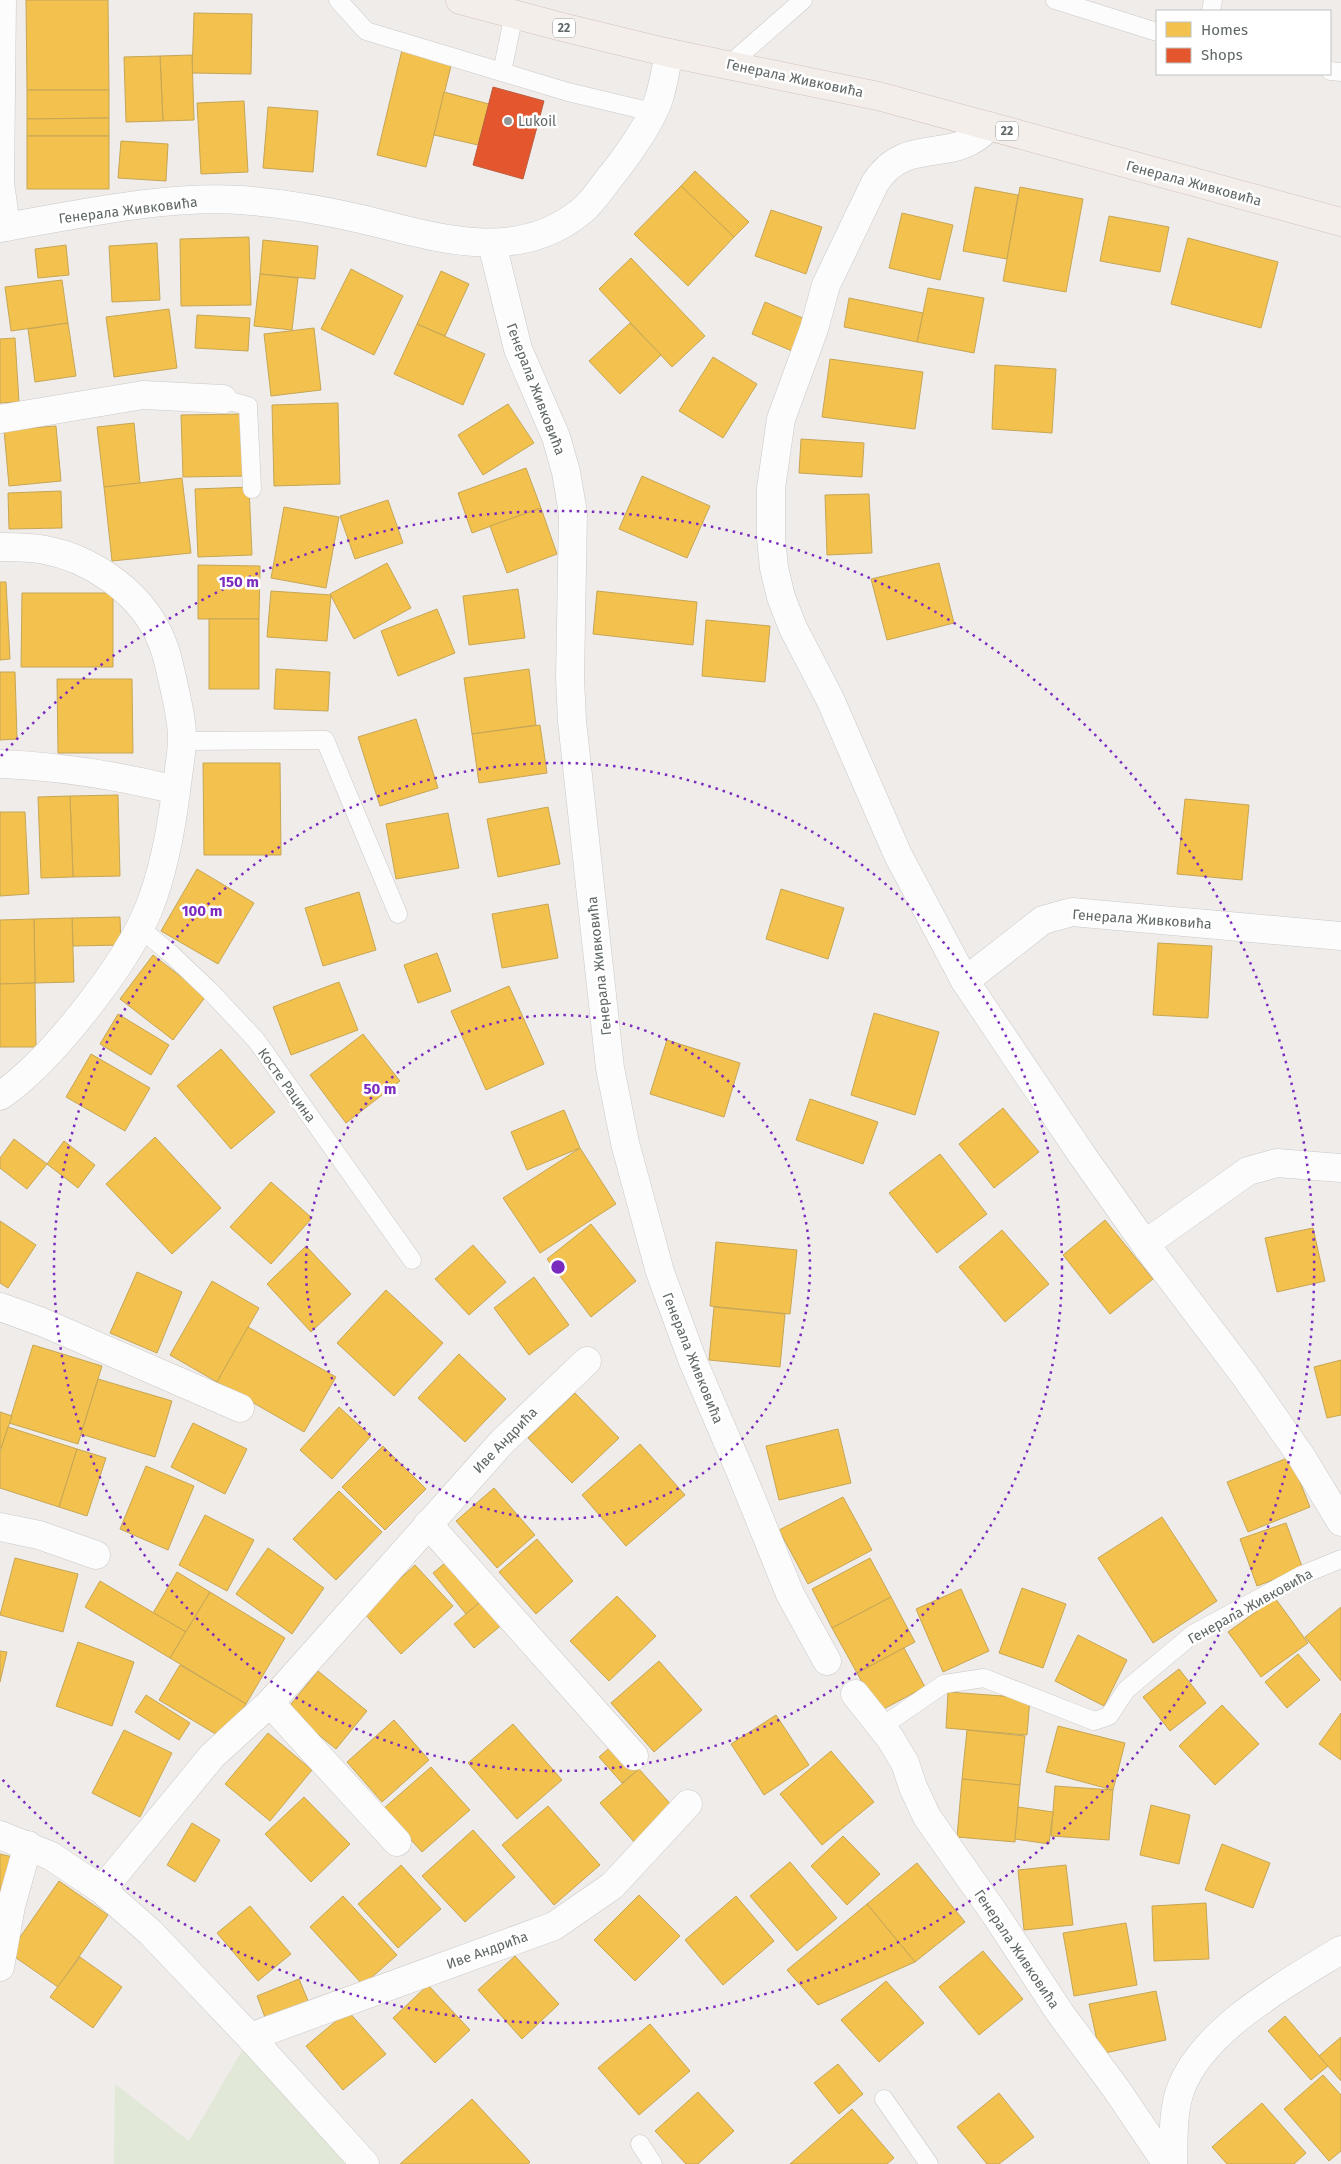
<svg xmlns="http://www.w3.org/2000/svg" width="1341" height="2164" viewBox="0 0 1341 2164" font-family="'Fira Sans',sans-serif">
	<style>
		.green { fill: #e1e8d7 }
		.homes { fill: #f2c14e; stroke: #c6a656 }
		.shops { fill: #e4572e; stroke: #bc5c3f }
		.lines { fill: none; stroke-linecap: round; stroke-linejoin: round }
		.lane-casing { stroke: #cac9c8; stroke-width: 19 }
		.street-casing { stroke: #cac9c8; stroke-width: 29 }
		.secondary-casing { stroke: #c9c9c9; stroke-width: 29 }
		.primary-casing { stroke: #d4c1bb; stroke-width: 29 }
		.lane { stroke: #fdfcfc; stroke-width: 18 }
		.street { stroke: #fdfcfc; stroke-width: 28 }
		.secondary { stroke: #fdfcfc; stroke-width: 28 }
		.primary { stroke: #f3eeea; stroke-width: 28 }
		.ring { fill: none; stroke: #7b2cbf; stroke-width: 2.5; stroke-dasharray: 2.5 5 }
		.poi-dot { fill: #929695; stroke: #fff; stroke-width: 2 }
		.labels { text-anchor: middle; stroke-width: 5; stroke-linejoin: round; paint-order: stroke }
		.shield { fill: #fff; stroke: #909595; stroke-width: 1 }
		.shield-label { font-size: 12px; font-weight: bold; fill: #606767 }
		.street-label { font-size: 14px; fill: #606767; stroke: #fff }
		.poi-label { font-size: 14px; fill: #606767; stroke: #fff; text-anchor: start }
		.centre { fill: #7b2cbf; stroke: #fff; stroke-width: 2.5 }
		.ring-label { font-size: 15px; text-anchor: middle; font-weight: bold; fill: #7b2cbf; stroke: #fff; stroke-width: 5; stroke-linejoin: round; paint-order: stroke }
	</style>
	<rect width="100%" height="100%" fill="#efecea"/>
	<path class="green" d="M250,2037L365,2164H114L115,2084L189,2141Z"/>
	<g class="homes">
		<path d="M26,0H108L109,90H27Z"/>
		<path d="M194,13L252,14L251,74L192,73Z"/>
		<path d="M402,50L452,62L426,167L377,155Z"/>
		<path d="M192,55L194,120L163,121L160,56Z"/>
		<path d="M160,56L163,121L126,122L124,57Z"/>
		<path d="M27,90H109V118L27,119Z"/>
		<path d="M444,92L489,104L478,145L434,135Z"/>
		<path d="M244,101L248,172L201,174L197,103Z"/>
		<path d="M268,107L318,111L313,172L263,168Z"/>
		<path d="M109,118V136H27V119Z"/>
		<rect x="27" y="136" width="82" height="53"/>
		<path d="M121,141L168,144L166,181L118,178Z"/>
		<path d="M695,171L749,222L734,237L681,186Z"/>
		<path d="M681,186L734,237L688,286L634,234Z"/>
		<path d="M975,187L1018,195L1007,259L963,251Z"/>
		<path d="M1020,187L1083,199L1066,292L1003,281Z"/>
		<path d="M771,210L822,227L806,274L755,256Z"/>
		<path d="M902,213L953,225L940,280L889,268Z"/>
		<path d="M1109,216L1169,227L1160,272L1100,261Z"/>
		<path d="M249,237L251,305L181,306L180,239Z"/>
		<path d="M1188,238L1278,262L1261,328L1171,304Z"/>
		<path d="M263,240L318,246L315,279L260,274Z"/>
		<path d="M157,243L160,300L112,302L109,246Z"/>
		<path d="M66,245L69,275L38,278L35,249Z"/>
		<path d="M631,258L705,336L672,367L599,289Z"/>
		<path d="M351,269L403,296L374,355L321,329Z"/>
		<path d="M441,271L469,284L445,336L417,324Z"/>
		<path d="M260,274L298,278L292,330L254,326Z"/>
		<path d="M62,280L68,323L11,331L5,287Z"/>
		<path d="M928,288L984,298L974,353L917,342Z"/>
		<path d="M849,298L923,313L917,342L844,327Z"/>
		<path d="M765,302L805,319L792,351L752,334Z"/>
		<path d="M169,309L177,368L114,377L106,317Z"/>
		<path d="M197,315L250,318L248,351L195,348Z"/>
		<path d="M68,323L76,376L35,382L28,329Z"/>
		<path d="M630,323L661,355L620,394L589,361Z"/>
		<path d="M417,324L485,354L463,405L394,374Z"/>
		<path d="M314,328L321,390L271,396L264,334Z"/>
		<path d="M15,338L19,402L0,403V339Z"/>
		<path d="M713,357L757,384L723,438L679,411Z"/>
		<path d="M830,359L923,372L915,429L822,417Z"/>
		<path d="M995,365L1056,369L1052,433L992,429Z"/>
		<path d="M338,403L340,484L274,486L272,405Z"/>
		<path d="M508,404L534,443L483,475L458,435Z"/>
		<path d="M245,414L247,476L183,477L181,415Z"/>
		<path d="M134,423L140,483L104,487L97,427Z"/>
		<path d="M56,426L61,481L9,486L4,430Z"/>
		<path d="M801,439L864,443L862,477L799,473Z"/>
		<path d="M526,468L541,508L472,533L458,493Z"/>
		<path d="M642,476L710,506L687,558L619,529Z"/>
		<path d="M182,478L191,553L112,561L104,487Z"/>
		<path d="M249,487L252,555L198,557L195,489Z"/>
		<path d="M61,491L62,528L9,529L8,493Z"/>
		<path d="M869,494L872,553L827,555L825,495Z"/>
		<path d="M388,500L403,543L355,559L340,516Z"/>
		<path d="M284,507L339,517L326,588L271,578Z"/>
		<path d="M541,508L557,554L507,573L490,526Z"/>
		<path d="M387,563L411,608L354,639L330,594Z"/>
		<path d="M939,563L954,623L887,640L871,579Z"/>
		<path d="M198,565L260,566L259,619H198Z"/>
		<path d="M0,582H6L10,659L0,660Z"/>
		<path d="M518,589L525,638L469,645L463,596Z"/>
		<path d="M271,591L331,595L327,641L267,637Z"/>
		<path d="M597,591L697,602L693,645L593,634Z"/>
		<path d="M22,593H113V667H21Z"/>
		<path d="M437,609L455,653L398,676L381,631Z"/>
		<rect x="209" y="619" width="50" height="70"/>
		<path d="M706,620L770,626L765,682L702,676Z"/>
		<path d="M276,669L330,672L328,711L274,709Z"/>
		<path d="M529,669L536,725L472,734L464,678Z"/>
		<path d="M0,672H15L17,739L0,740Z"/>
		<path d="M57,679H132L133,753H58Z"/>
		<path d="M416,719L438,788L380,806L358,737Z"/>
		<path d="M540,725L547,773L479,783L472,734Z"/>
		<path d="M203,763H280L281,855H204Z"/>
		<path d="M118,795L120,876L73,877L70,796Z"/>
		<path d="M70,796L73,877L41,878L38,797Z"/>
		<path d="M1185,799L1249,805L1242,880L1177,874Z"/>
		<path d="M548,807L560,864L498,877L487,819Z"/>
		<path d="M0,812H25L29,894L0,896Z"/>
		<path d="M448,813L459,868L396,879L386,824Z"/>
		<path d="M197,869L254,903L218,964L161,931Z"/>
		<path d="M781,889L844,908L828,959L766,939Z"/>
		<path d="M359,892L376,950L323,966L305,908Z"/>
		<path d="M548,904L558,958L502,968L492,914Z"/>
		<path d="M120,917L121,945L73,946L72,918Z"/>
		<path d="M72,918L74,982L35,983L34,919Z"/>
		<path d="M34,919L35,983L0,984V920Z"/>
		<path d="M1158,943L1212,946L1208,1018L1153,1015Z"/>
		<path d="M437,953L451,991L418,1003L404,965Z"/>
		<path d="M153,955L206,996L173,1040L120,999Z"/>
		<path d="M339,982L358,1030L291,1055L273,1007Z"/>
		<path d="M35,983L36,1047H0V984Z"/>
		<path d="M509,986L544,1064L486,1090L451,1011Z"/>
		<path d="M874,1013L939,1032L915,1115L851,1095Z"/>
		<path d="M118,1014L169,1045L151,1075L100,1044Z"/>
		<path d="M363,1034L400,1081L346,1123L310,1075Z"/>
		<path d="M667,1040L740,1063L724,1117L650,1094Z"/>
		<path d="M221,1049L275,1112L231,1149L177,1086Z"/>
		<path d="M91,1054L150,1088L125,1131L66,1097Z"/>
		<path d="M810,1099L878,1122L863,1164L796,1140Z"/>
		<path d="M1003,1108L1039,1152L994,1188L959,1144Z"/>
		<path d="M564,1110L580,1148L527,1170L511,1132Z"/>
		<path d="M155,1137L221,1208L172,1254L106,1184Z"/>
		<path d="M14,1139L47,1164L27,1189L0,1168V1158Z"/>
		<path d="M64,1141L95,1165L78,1188L47,1164Z"/>
		<path d="M580,1148L616,1204L540,1253L503,1198Z"/>
		<path d="M940,1154L987,1214L937,1253L889,1193Z"/>
		<path d="M271,1182L312,1218L271,1264L230,1227Z"/>
		<path d="M1105,1220L1153,1279L1110,1314L1063,1255Z"/>
		<path d="M0,1221L36,1245L8,1288L0,1283Z"/>
		<path d="M591,1224L636,1281L591,1317L547,1259Z"/>
		<path d="M1313,1228L1325,1281L1277,1292L1265,1238Z"/>
		<path d="M1002,1230L1049,1284L1005,1322L959,1267Z"/>
		<path d="M716,1242L797,1250L790,1314L710,1306Z"/>
		<path d="M473,1245L506,1282L469,1315L435,1279Z"/>
		<path d="M306,1246L351,1294L311,1332L267,1284Z"/>
		<path d="M137,1272L182,1292L157,1353L110,1333Z"/>
		<path d="M534,1277L569,1325L529,1355L494,1308Z"/>
		<path d="M212,1281L259,1308L217,1382L170,1355Z"/>
		<path d="M386,1290L443,1343L394,1396L337,1343Z"/>
		<path d="M714,1307L785,1314L780,1367L709,1360Z"/>
		<path d="M248,1327L336,1377L304,1432L217,1382Z"/>
		<path d="M33,1345L102,1366L78,1444L9,1423Z"/>
		<path d="M459,1354L506,1399L465,1442L418,1398Z"/>
		<path d="M1341,1360V1415L1327,1418L1314,1367Z"/>
		<path d="M98,1379L172,1401L155,1457L81,1434Z"/>
		<path d="M575,1393L619,1438L572,1483L528,1438Z"/>
		<path d="M339,1407L371,1436L332,1479L300,1450Z"/>
		<path d="M0,1412L12,1416L1,1448H0Z"/>
		<path d="M193,1423L247,1449L225,1494L171,1467Z"/>
		<path d="M8,1427L77,1449L59,1507L0,1488V1452Z"/>
		<path d="M838,1429L851,1483L779,1500L766,1446Z"/>
		<path d="M640,1444L685,1495L626,1546L582,1495Z"/>
		<path d="M383,1446L426,1489L385,1530L342,1487Z"/>
		<path d="M77,1449L106,1458L87,1516L59,1507Z"/>
		<path d="M1290,1457L1310,1507L1248,1532L1227,1482Z"/>
		<path d="M146,1466L194,1486L168,1550L120,1529Z"/>
		<path d="M494,1488L535,1535L497,1568L456,1521Z"/>
		<path d="M339,1491L382,1532L336,1580L293,1539Z"/>
		<path d="M843,1497L872,1550L808,1584L779,1530Z"/>
		<path d="M205,1515L254,1540L227,1591L179,1565Z"/>
		<path d="M1162,1517L1217,1601L1153,1643L1098,1558Z"/>
		<path d="M1286,1523L1303,1569L1257,1586L1240,1539Z"/>
		<path d="M537,1539L573,1581L536,1614L499,1572Z"/>
		<path d="M268,1548L324,1588L292,1634L236,1594Z"/>
		<path d="M15,1558L78,1574L63,1632L0,1615Z"/>
		<path d="M451,1558L485,1598L466,1614L433,1573Z"/>
		<path d="M870,1558L891,1597L832,1628L812,1589Z"/>
		<path d="M415,1565L453,1606L401,1654L363,1612Z"/>
		<path d="M177,1572L210,1592L186,1632L153,1613Z"/>
		<path d="M100,1581L186,1632L170,1658L85,1607Z"/>
		<path d="M1022,1588L1066,1604L1043,1668L999,1653Z"/>
		<path d="M961,1589L989,1651L943,1672L916,1609Z"/>
		<path d="M210,1592L285,1638L246,1704L170,1658Z"/>
		<path d="M617,1596L656,1636L609,1681L570,1641Z"/>
		<path d="M891,1597L915,1642L857,1673L832,1628Z"/>
		<path d="M485,1598L504,1623L474,1648L454,1624Z"/>
		<path d="M1275,1598L1308,1643L1261,1677L1228,1632Z"/>
		<path d="M1341,1607V1681L1305,1637Z"/>
		<path d="M1078,1635L1127,1660L1104,1706L1055,1681Z"/>
		<path d="M78,1642L134,1662L112,1726L56,1706Z"/>
		<path d="M904,1648L925,1687L878,1712L857,1673Z"/>
		<path d="M0,1651L7,1652L0,1682Z"/>
		<path d="M1298,1654L1320,1680L1287,1708L1265,1682Z"/>
		<path d="M659,1661L702,1710L654,1752L611,1703Z"/>
		<path d="M180,1665L246,1704L224,1739L159,1700Z"/>
		<path d="M1179,1669L1206,1703L1170,1731L1143,1697Z"/>
		<path d="M318,1671L367,1711L336,1749L287,1709Z"/>
		<path d="M948,1692L1030,1698L1027,1735L946,1728Z"/>
		<path d="M146,1695L190,1723L179,1740L135,1712Z"/>
		<path d="M1222,1705L1259,1744L1215,1785L1179,1746Z"/>
		<path d="M1341,1713V1760L1319,1744Z"/>
		<path d="M776,1715L809,1765L764,1795L731,1744Z"/>
		<path d="M394,1720L429,1760L382,1802L347,1762Z"/>
		<path d="M513,1724L562,1780L517,1819L468,1763Z"/>
		<path d="M1058,1726L1125,1743L1113,1790L1046,1772Z"/>
		<path d="M124,1730L172,1753L140,1817L92,1793Z"/>
		<path d="M967,1730L1025,1736L1020,1785L962,1779Z"/>
		<path d="M268,1733L312,1770L270,1821L225,1784Z"/>
		<path d="M616,1742L639,1769L622,1783L599,1757Z"/>
		<path d="M831,1751L874,1802L822,1845L780,1794Z"/>
		<path d="M431,1767L470,1810L422,1852L383,1809Z"/>
		<path d="M639,1769L675,1809L635,1843L600,1803Z"/>
		<path d="M962,1779L1020,1785L1015,1842L957,1837Z"/>
		<path d="M1055,1786L1113,1790L1109,1840L1051,1836Z"/>
		<path d="M304,1797L350,1844L311,1882L265,1834Z"/>
		<path d="M1151,1805L1190,1815L1179,1864L1140,1855Z"/>
		<path d="M548,1806L600,1865L554,1905L502,1845Z"/>
		<path d="M1018,1807L1053,1812L1049,1844L1015,1839Z"/>
		<path d="M192,1823L220,1840L195,1882L167,1865Z"/>
		<path d="M473,1830L515,1877L465,1922L422,1876Z"/>
		<path d="M843,1836L880,1874L847,1905L811,1866Z"/>
		<path d="M1222,1844L1270,1863L1253,1908L1205,1890Z"/>
		<path d="M0,1854L17,1858L0,1901Z"/>
		<path d="M790,1862L837,1918L797,1951L750,1896Z"/>
		<path d="M917,1863L965,1922L915,1962L867,1904Z"/>
		<path d="M401,1865L441,1909L398,1948L358,1904Z"/>
		<path d="M1066,1865L1073,1925L1024,1930L1018,1870Z"/>
		<path d="M59,1881L108,1915L58,1987L9,1953Z"/>
		<path d="M639,1895L680,1936L635,1981L594,1940Z"/>
		<path d="M343,1896L397,1955L363,1985L310,1927Z"/>
		<path d="M736,1896L774,1941L723,1985L685,1940Z"/>
		<path d="M1206,1903L1209,1959L1154,1961L1152,1906Z"/>
		<path d="M867,1904L915,1962L818,2005L787,1970Z"/>
		<path d="M250,1906L291,1954L258,1981L217,1933Z"/>
		<path d="M1126,1923L1137,1985L1074,1996L1063,1933Z"/>
		<path d="M983,1951L1023,1999L979,2035L939,1987Z"/>
		<path d="M515,1956L559,2004L522,2039L478,1990Z"/>
		<path d="M80,1957L122,1987L93,2028L50,1997Z"/>
		<path d="M299,1979L309,2003L266,2020L257,1996Z"/>
		<path d="M886,1981L924,2023L879,2062L841,2020Z"/>
		<path d="M428,1985L470,2030L435,2063L393,2018Z"/>
		<path d="M1156,1991L1166,2040L1100,2054L1089,2004Z"/>
		<path d="M348,2011L386,2054L343,2090L306,2046Z"/>
		<path d="M1285,2016L1328,2066L1311,2080L1268,2031Z"/>
		<path d="M650,2024L690,2071L639,2115L598,2068Z"/>
		<path d="M1341,2037V2081L1319,2056Z"/>
		<path d="M838,2064L863,2094L839,2114L814,2083Z"/>
		<path d="M1323,2075L1341,2095V2151L1329,2161L1284,2109Z"/>
		<path d="M698,2092L734,2131L698,2164H686L655,2131Z"/>
		<path d="M999,2093L1034,2137L999,2164H987L957,2127Z"/>
		<path d="M472,2099L530,2162L528,2164H400Z"/>
		<path d="M1262,2103L1306,2153L1294,2164H1227L1212,2147Z"/>
		<path d="M852,2109L894,2158L887,2164H790Z"/>
	</g>
	<path class="shops" d="M493,87L544,101L523,179L473,165Z"/>
	<g class="lines">
		<defs>
			<g id="lane">
				<path d="M338,0L366,31L568,92L652,112"/>
				<path d="M1055,0L1157,32"/>
				<path d="M1211,11L1213,0"/>
				<path d="M730,64L803,0"/>
				<path d="M1330,71L1341,72"/>
				<path d="M502,72L514,14"/>
				<path d="M223,399L248,406L252,489"/>
				<path d="M182,741L325,740L398,914"/>
				<path d="M140,928L171,954L209,990L256,1040L412,1260"/>
				<path d="M881,1727L944,1684L984,1678L1094,1721L1109,1716L1126,1690L1193,1634L1302,1575L1341,1559"/>
				<path d="M884,2099L929,2164"/>
				<path d="M640,2144L653,2164"/>
			</g>
			<g id="street">
				<path d="M2,0L0,183L6,227"/>
				<path d="M989,126C954,167 907,133 875,183L826,285L814,329L781,419L771,488V538L774,568L781,597L793,628L830,699L898,855L965,981L1082,1155L1145,1244L1245,1376L1301,1456L1341,1522"/>
				<path d="M492,244L518,349L556,437L566,472L573,513L570,678L572,721L610,1068L625,1143L660,1272L692,1359L741,1473L790,1594L827,1661"/>
				<path d="M0,419L143,395L223,399"/>
				<path d="M0,547C15,547 30,547 45,550C89,558 135,589 156,629C165,645 169,664 173,682C177,701 183,723 182,742C181,758 178,775 176,791C171,831 164,870 149,908C126,965 51,1061 0,1096"/>
				<path d="M0,764C59,766 119,776 176,790"/>
				<path d="M965,981L1043,920L1072,912L1341,936"/>
				<path d="M1145,1244L1248,1171L1277,1163L1341,1168"/>
				<path d="M0,1307L42,1322L240,1408"/>
				<path d="M428,1524L634,1756"/>
				<path d="M0,1527L39,1535L96,1555"/>
				<path d="M855,1694L890,1738L905,1763L913,1787L927,1817L997,1917L1060,2013L1117,2090L1167,2164"/>
				<path d="M270,1703L397,1842"/>
				<path d="M0,1835L51,1856L102,1890L150,1932L250,2037L365,2164"/>
				<path d="M102,1890L212,1756L270,1703L502,1442L587,1361"/>
				<path d="M0,1967L11,1906L28,1845"/>
				<path d="M250,2037L554,1926L612,1886L688,1804"/>
				<path d="M1173,2164C1174,2139 1172,2112 1181,2088C1204,2028 1289,1982 1341,1950"/>
			</g>
			<path id="secondary" d="M0,228C76,215 164,195 241,200C281,203 322,210 361,219C432,236 514,265 579,213C590,205 599,192 607,181C623,162 654,119 660,95C664,81 666,67 669,53"/>
			<path id="primary" d="M460,0L566,28L669,53L878,96L1341,222"/>
		</defs>
		<use href="#lane" class="lane-casing"/>
		<use href="#street" class="street-casing"/>
		<use href="#secondary" class="secondary-casing"/>
		<use href="#primary" class="primary-casing"/>
		<use href="#lane" class="lane"/>
		<use href="#street" class="street"/>
		<use href="#secondary" class="secondary"/>
		<use href="#primary" class="primary"/>
	</g>
	<g class="ring">
		<circle cx="558" cy="1267" r="252"/>
		<circle cx="558" cy="1267" r="504"/>
		<path d="M1 756A756 756 0 1 1 1 1778"/>
	</g>
	<circle class="poi-dot" cx="508" cy="121" r="5"/>
	<g class="labels">
		<g class="shield">
			<rect x="553" y="18.5" width="22" height="19" rx="4"/>
			<rect x="996" y="121.5" width="22" height="19" rx="4"/>
		</g>
		<g class="shield-label">
			<text x="564" y="32">22</text>
			<text x="1007" y="135">22</text>
		</g>
		<g class="street-label">
			<text transform="translate(795 78) rotate(12)" y="5">Генерала Живковића</text>
			<text transform="translate(1194 183) rotate(15)" y="5">Генерала Живковића</text>
			<text transform="translate(128 210) rotate(-7)" y="5">Генерала Живковића</text>
			<text transform="translate(536 389) rotate(69)" y="5">Генерала Живковића</text>
			<text transform="translate(1142 919) rotate(4)" y="5">Генерала Живковића</text>
			<text transform="translate(599 966) rotate(-96)" y="5">Генерала Живковића</text>
			<text transform="translate(287 1085) rotate(54)" y="5">Косте Рацина</text>
			<text transform="translate(693 1358) rotate(68)" y="5">Генерала Живковића</text>
			<text transform="translate(505 1440) rotate(-46)" y="5">Иве Андрића</text>
			<text transform="translate(1250 1606) rotate(-29)" y="5">Генерала Живковића</text>
			<text transform="translate(1017 1949) rotate(56)" y="5">Генерала Живковића</text>
			<text transform="translate(487 1950) rotate(-20)" y="5">Иве Андрића</text>
		</g>
		<g class="poi-label">
			<text x="518" y="126">Lukoil</text>
		</g>
	</g>
	<circle cx="558" cy="1267" r="8" class="centre"/>
	<g class="ring-label">
		<text x="239" y="587">150 m</text>
		<text x="202" y="916">100 m</text>
		<text x="380" y="1094">50 m</text>
	</g>
	<rect x="1156" y="10" width="175" height="65" fill="#ffffff" stroke="#bfc2c2"/>
	<rect x="1166" y="22" width="25" height="15" fill="#f2c14e" stroke="#bfc2c2"/>
	<text x="1201" y="35" font-size="15" fill="#606767">Homes</text>
	<rect x="1166" y="48" width="25" height="15" fill="#e4572e" stroke="#bfc2c2"/>
	<text x="1201" y="60" font-size="15" fill="#606767">Shops</text>
</svg>
